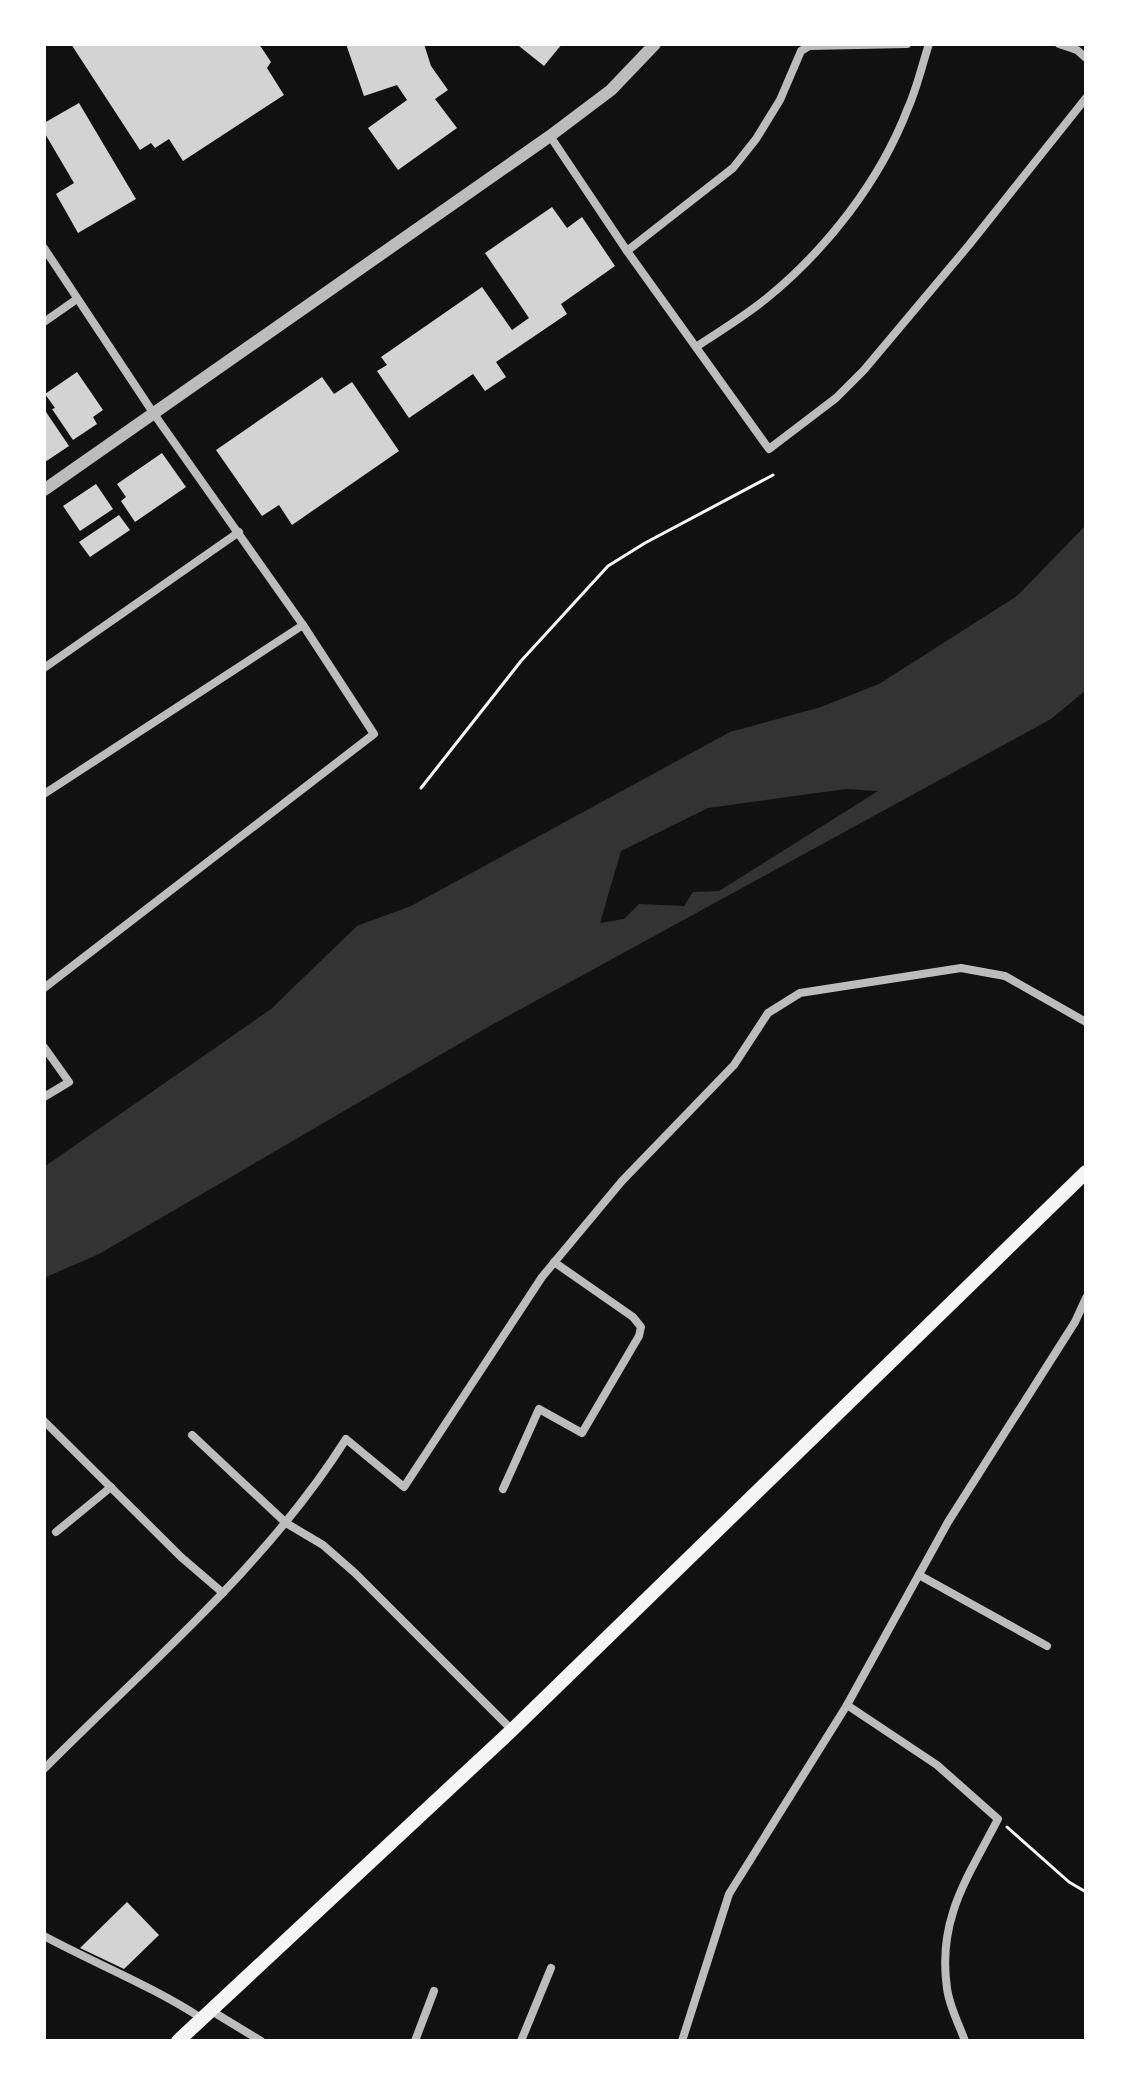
<svg xmlns="http://www.w3.org/2000/svg" width="1130" height="2085" viewBox="0 0 1130 2085" font-family="Figtree,sans-serif">
	<style>
		.water { fill: #333; fill-rule: evenodd }
		.building { fill: #d3d3d3 }
		.lines { fill: none; stroke-linecap: round; stroke-linejoin: round }
		.path { stroke: #f5f5f5; stroke-width: 3 }
		.minor { stroke: #bcbcbc; stroke-width: 8 }
		.tertiary { stroke: #bcbcbc; stroke-width: 12 }
		.secondary { stroke: #f5f5f5; stroke-width: 14 }
	</style>
	<rect width="100%" height="100%" fill="#111"/>
	<path class="water" d="M1086,525V690L1051,719L488,1027L99,1254L44,1278V1167L271,1009L357,926L411,906L730,732L821,707L879,684L1017,596ZM846,789L878,791L719,891L693,892L684,906L639,904L624,919L600,923L621,851L708,808Z"/>
	<g class="building">
		<path d="M71,44H259L271,62L267,68L284,95L183,161L169,139L155,148L151,143L140,150Z"/>
		<path d="M346,44H424L431,66L448,90L435,99L457,128L398,170L368,128L407,100L397,85L364,96Z"/>
		<path d="M521,44H562L544,66L519,46Z"/>
		<path d="M79,103L136,199L78,233L56,194L74,183L44,132V123Z"/>
		<path d="M552,207L567,228L582,217L615,266L561,304L567,314L496,362L506,377L485,391L473,374L409,418L377,371L387,365L381,357L482,287L512,330L529,318L485,253Z"/>
		<path d="M77,372L103,410L93,417L97,424L73,440L52,409L55,408L45,394Z"/>
		<path d="M322,377L334,394L352,382L399,451L292,525L279,505L262,516L216,450Z"/>
		<path d="M44,409L69,446L45,462L44,460Z"/>
		<path d="M162,453L186,487L135,522L121,501L126,497L117,484Z"/>
		<path d="M96,484L113,509L80,531L63,506Z"/>
		<path d="M119,515L130,530L90,557L79,542Z"/>
		<path d="M127,1902L159,1935L124,1969L80,1948Z"/>
	</g>
	<g class="lines">
		<g class="path">
			<path d="M421,788L521,661L608,566L645,543L773,475"/>
			<path d="M1007,1827L1069,1882L1086,1892"/>
		</g>
		<g class="minor">
			<path d="M1059,44L1077,50L1086,58"/>
			<path d="M550,136L627,251L769,449L836,398L864,370L969,245L1086,98"/>
			<path d="M44,248L154,414L303,625L374,734L44,988"/>
			<path d="M627,251L733,168L756,139L780,100L801,51L809,46L907,44"/>
			<path d="M44,322L77,299"/>
			<path d="M696,347C720,331 745,316 767,298C827,249 880,181 908,108C917,88 922,65 929,44"/>
			<path d="M44,668L239,532"/>
			<path d="M44,794L303,625"/>
			<path d="M44,1047L69,1082L44,1097"/>
			<path d="M44,1421L181,1557L223,1593"/>
			<path d="M192,1435L286,1523L323,1545L355,1573L512,1730"/>
			<path d="M503,1489L539,1409L582,1433L639,1336L641,1327L633,1317L554,1262"/>
			<path d="M56,1532L111,1487"/>
			<path d="M919,1575L1047,1646"/>
			<path d="M847,1705L937,1765L998,1819C968,1877 937,1919 947,1988C949,2006 959,2024 965,2041"/>
			<path d="M44,1769C149,1663 266,1566 346,1439L404,1487L542,1277L622,1181L734,1065L768,1013L800,993L961,968L1005,976L1086,1022"/>
			<path d="M44,1936C96,1964 152,1986 201,2018"/>
			<path d="M210,2010L261,2041"/>
			<path d="M415,2041L434,1991"/>
			<path d="M521,2041L551,1968"/>
			<path d="M682,2041L729,1894L847,1705L948,1522L1075,1322L1086,1298"/>
		</g>
		<path class="tertiary" d="M44,490L550,136L611,90L655,44"/>
		<path class="secondary" d="M178,2041L512,1730L1086,1172"/>
	</g>
	<rect width="1130" height="2085" fill="none" stroke="#ffffff" stroke-width="92"/>
</svg>
